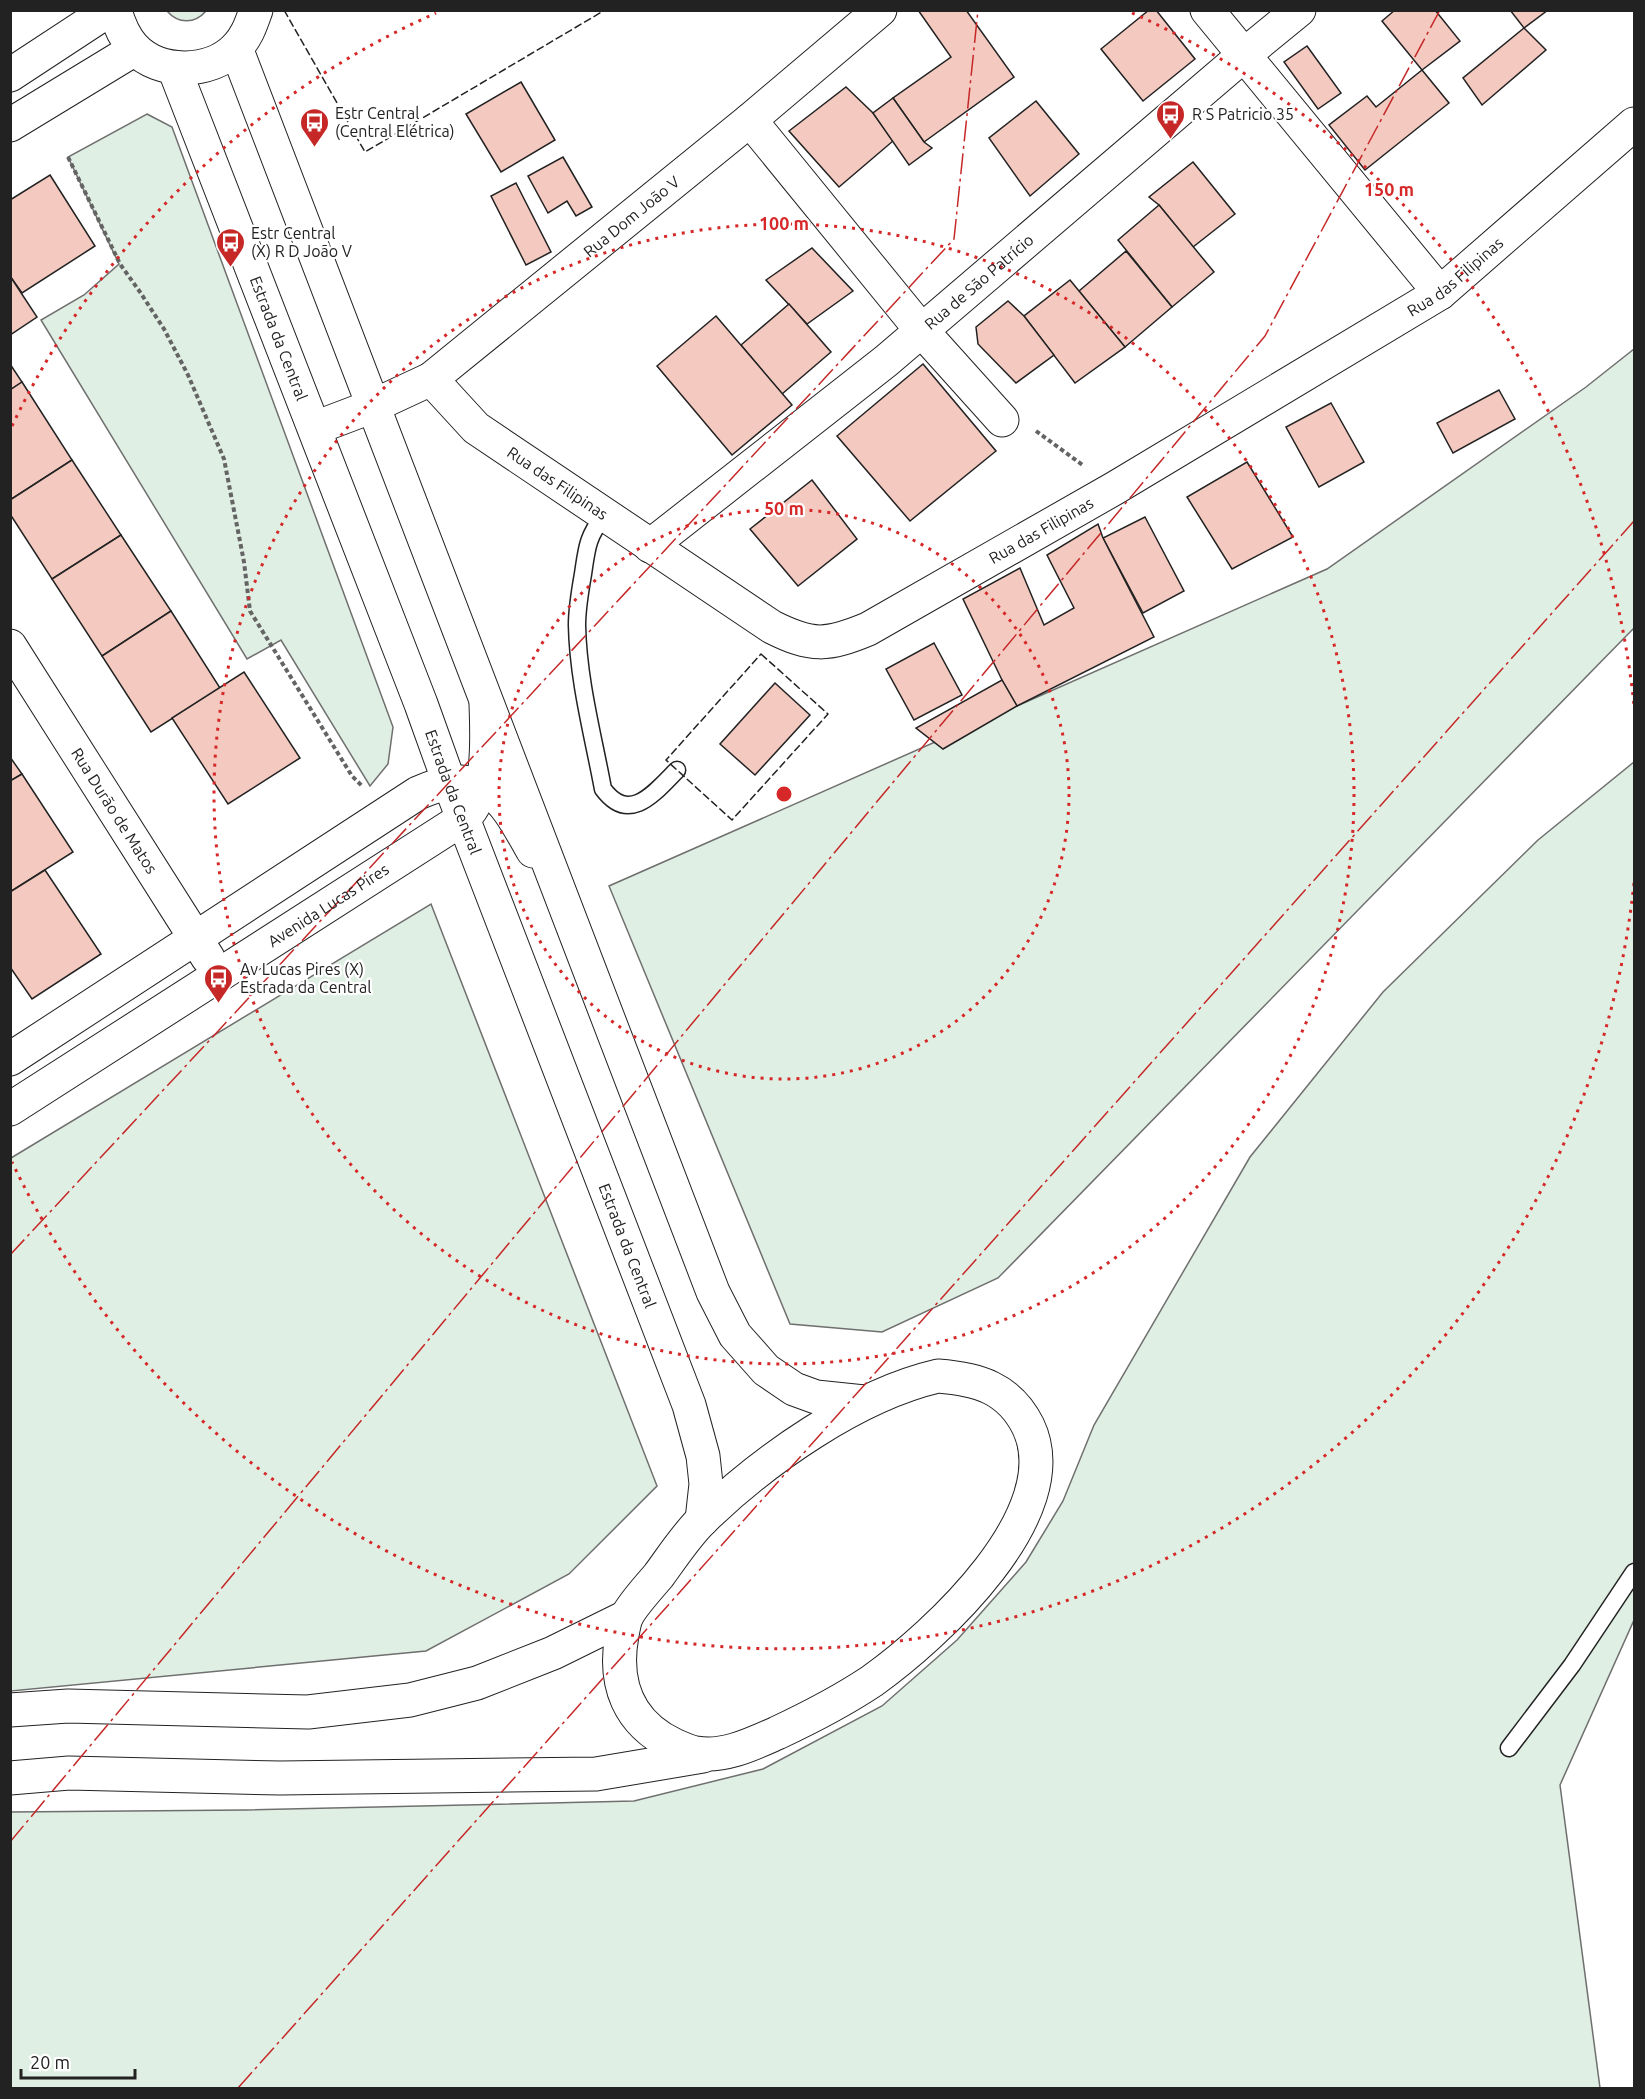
<svg xmlns="http://www.w3.org/2000/svg" width="1645" height="2099" viewBox="0 0 1645 2099" font-family="Ubuntu,sans-serif">
	<style>
		.green { fill: #e0efe3; stroke: #6f6f6f; stroke-width: 1.5 }
		.building { fill: #f3c9c0; stroke: #222; stroke-width: 1.5 }
		.lines { fill: none; stroke-linecap: round; stroke-linejoin: round }
		.lane-casing { stroke: #222; stroke-width: 19 }
		.street-casing { stroke: #222; stroke-width: 35 }
		.secondary-casing { stroke: #222; stroke-width: 35 }
		.path { stroke: #646464; stroke-width: 4; stroke-dasharray: 4.5 3; stroke-linecap: butt }
		.lane { stroke: #fff; stroke-width: 16 }
		.street { stroke: #fff; stroke-width: 33 }
		.secondary { stroke: #fff; stroke-width: 33 }
		.fence { stroke: #222; stroke-width: 1.5; stroke-dasharray: 8 3; stroke-linecap: butt }
		.power { stroke: #c62828; stroke-width: 1.5; stroke-dasharray: 21 4.5 3 4.5; stroke-linecap: butt }
		.ring { fill: none; stroke: #d62828; stroke-width: 3; stroke-dasharray: 3 6 }
		.labels { text-anchor: middle; stroke-width: 4.5; stroke-linejoin: round; paint-order: stroke }
		.poi-label { font-size: 16px; fill: #222; stroke: #fff; text-anchor: start }
		.street-label { font-size: 16px; fill: #222; stroke: #fff }
		.centre { fill: #d62828; stroke: #fff; stroke-width: 3 }
		.ring-label { font-size: 18px; text-anchor: middle; font-weight: bold; fill: #d62828; stroke: #fff; stroke-width: 4.5; stroke-linejoin: round; paint-order: stroke }
	</style>
	<rect width="100%" height="100%" fill="#fff"/>
	<g class="green">
		<path d="M167,11H206C195,24 178,24 167,11Z"/>
		<path d="M147,114L172,127L393,727L388,764L370,786L281,640L247,659L41,320L84,295L119,264L68,157Z"/>
		<path d="M1634,349V628L998,1278L882,1332L790,1324L609,886L1327,569L1586,387Z"/>
		<path d="M1634,762V1620L1560,1785L1600,2088H11L10,1812L246,1810L634,1801L763,1769L882,1706L957,1640L1026,1562L1063,1501L1094,1425L1250,1157L1383,992L1538,840Z"/>
		<path d="M431,904L657,1486L569,1574L426,1651L11,1691V1158Z"/>
	</g>
	<g class="building">
		<path d="M918,10H966L1014,77L924,142L893,98L951,57Z"/>
		<path d="M1149,10H1156L1195,59L1143,101L1101,49Z"/>
		<path d="M1395,10H1435L1460,41L1422,70L1382,21Z"/>
		<path d="M1510,10H1548L1524,28Z"/>
		<path d="M1524,28L1546,50L1482,105L1463,78Z"/>
		<path d="M1307,46L1341,93L1318,109L1284,62Z"/>
		<path d="M1422,70L1449,103L1365,170L1329,125L1367,96L1376,107Z"/>
		<path d="M521,82L555,140L501,172L466,114Z"/>
		<path d="M846,87L873,113L893,141L839,187L789,131Z"/>
		<path d="M893,98L924,142L932,148L909,165L873,113Z"/>
		<path d="M1036,101L1079,154L1030,196L989,138Z"/>
		<path d="M563,157L592,207L576,216L567,201L548,213L528,176Z"/>
		<path d="M1193,162L1235,214L1193,247L1159,205L1149,197Z"/>
		<path d="M50,175L95,246L22,293L10,276V200Z"/>
		<path d="M516,183L551,252L526,265L491,196Z"/>
		<path d="M1159,205L1214,272L1172,307L1118,240Z"/>
		<path d="M812,248L853,291L807,324L766,280Z"/>
		<path d="M1126,251L1172,307L1125,347L1079,291Z"/>
		<path d="M10,276L37,317L10,335Z"/>
		<path d="M1070,280L1125,347L1075,383L1024,316Z"/>
		<path d="M1008,301L1024,316L1054,355L1016,383L978,344L976,327Z"/>
		<path d="M789,304L831,352L782,394L741,345Z"/>
		<path d="M716,316L792,405L732,455L657,366Z"/>
		<path d="M10,364L22,382L10,390Z"/>
		<path d="M923,364L996,451L910,521L837,436Z"/>
		<path d="M22,382L72,460L10,500V390Z"/>
		<path d="M1499,390L1515,419L1453,453L1437,423Z"/>
		<path d="M1331,403L1364,462L1319,487L1286,427Z"/>
		<path d="M72,460L121,535L52,579L10,514V500Z"/>
		<path d="M1247,462L1293,537L1232,569L1187,497Z"/>
		<path d="M812,480L857,539L798,586L750,529Z"/>
		<path d="M1145,517L1184,591L1143,613L1103,538Z"/>
		<path d="M1098,524L1103,538L1154,637L1017,706L1002,680L963,599L1020,568L1044,625L1074,608L1047,555Z"/>
		<path d="M121,535L171,611L102,656L52,579Z"/>
		<path d="M171,611L220,688L151,732L102,656Z"/>
		<path d="M934,643L962,695L914,720L886,669Z"/>
		<path d="M244,672L300,758L228,804L172,718Z"/>
		<path d="M1002,680L1017,706L943,749L916,728Z"/>
		<path d="M775,683L810,715L755,775L720,744Z"/>
		<path d="M10,757L22,774L10,781Z"/>
		<path d="M22,774L73,852L10,892V781Z"/>
		<path d="M45,870L101,954L32,999L10,967V892Z"/>
	</g>
	<g class="lines">
		<defs>
			<g id="lane">
				<path d="M604,515C587,538 587,547 583,574C580,591 577,608 577,625C578,680 593,735 603,789C630,825 655,792 677,770"/>
				<path d="M1509,1748L1572,1665L1634,1572"/>
			</g>
			<g id="street">
				<path d="M1207,10L1440,293"/>
				<path d="M10,75L109,10"/>
				<path d="M750,120L922,331L1002,420"/>
				<path d="M10,125L135,49"/>
				<path id="s1" d="M431,379L476,428L772,627C812,647 827,646 868,629L1115,488L1440,293L1634,124"/>
				<path id="s2" d="M373,406L431,379L750,120L880,10"/>
				<path id="s3" d="M650,546L886,361L1244,55L1299,10"/>
				<path id="s4" d="M10,646L208,958"/>
				<path d="M10,1059L418,793C486,763 503,798 533,851"/>
				<path id="s5" d="M10,1109L464,818C491,792 487,739 486,704"/>
			</g>
			<g id="secondary">
				<path d="M115,10C119,25 124,37 134,48C160,75 210,74 236,48C247,37 251,24 256,10"/>
				<path d="M236,48L713,1292L735,1335L766,1370L794,1389L816,1397L864,1402"/>
				<path id="s6" d="M174,68L421,704L449,782L689,1405L703,1456L706,1484L702,1520"/>
				<path d="M315,428L373,406"/>
				<path d="M938,1376C978,1379 1009,1388 1028,1426C1070,1513 935,1636 872,1681C842,1701 809,1718 777,1733C752,1744 724,1758 696,1753C689,1752 681,1748 674,1745C628,1723 613,1684 622,1635C623,1630 624,1623 626,1618C631,1606 650,1586 659,1575C673,1556 687,1534 704,1518C764,1460 856,1395 938,1376Z"/>
				<path d="M10,1710L68,1706L308,1712L410,1700L477,1683L553,1653L626,1617"/>
				<path d="M10,1778L69,1773L280,1778L596,1774L703,1756"/>
			</g>
		</defs>
		<use href="#lane" class="lane-casing"/>
		<use href="#street" class="street-casing"/>
		<use href="#secondary" class="secondary-casing"/>
		<g class="path">
			<path d="M68,157L120,264L140,292L164,329L188,375L224,459L244,562L250,611L352,776L363,787"/>
			<path d="M1036,431L1084,466"/>
		</g>
		<use href="#lane" class="lane"/>
		<use href="#street" class="street"/>
		<use href="#secondary" class="secondary"/>
		<g class="fence">
			<path d="M284,10L365,152L605,10"/>
			<path d="M761,654L828,714L732,820L666,760Z"/>
		</g>
		<g class="power">
			<path d="M10,1255L954,239L978,10"/>
			<path d="M10,1842L1265,336L1440,10"/>
			<path d="M238,2088L1634,521"/>
		</g>
	</g>
	<g class="ring">
		<circle cx="784" cy="794" r="285"/>
		<circle cx="784" cy="794" r="570"/>
		<path d="M1634 883A855 855 0 0 1 12 1162M12 426A855 855 0 0 1 436 13M1132 13A855 855 0 0 1 1634 705"/>
	</g>
	<defs>
		<symbol id="bus-pin" viewBox="-11 -11 22 30"><path d="M0 17L-7.5 6A9.5 9.5 0 1 1 7.5 6Z" fill="#c62828" stroke="#fff"/><path d="M-5-6H5V4H4V6H2V4H-2V6H-4V4H-5ZM-3.5-4V0h7V-4ZM-3.5 1.2v1.5H-2V1.2ZM2 1.2v1.5H3.5V1.2Z" fill="#fff"/></symbol>
	</defs>
	<g fill-rule="evenodd">
		<use href="#bus-pin" x="1154" y="98" width="33" height="45"/>
		<use href="#bus-pin" x="298" y="106" width="33" height="45"/>
		<use href="#bus-pin" x="214" y="226" width="33" height="45"/>
		<use href="#bus-pin" x="202" y="962" width="33" height="45"/>
	</g>
	<g class="labels">
		<g class="poi-label">
			<text x="335" y="119">Estr Central<tspan x="335" dy="18">(Central Elétrica)</tspan></text>
			<text x="1192" y="120">R S Patricio 35</text>
			<text x="251" y="239">Estr Central<tspan x="251" dy="18">(X) R D João V</tspan></text>
			<text x="240" y="975">Av Lucas Pires (X)<tspan x="240" dy="18">Estrada da Central</tspan></text>
		</g>
		<g class="street-label">
			<text dy="6" stroke="none"><textPath href="#s2" startOffset="322">Rua Dom João V</textPath></text>
			<text dy="6" stroke="none"><textPath href="#s1" startOffset="1209">Rua das Filipinas</textPath></text>
			<text dy="6" stroke="none"><textPath href="#s3" startOffset="422">Rua de São Patrício</textPath></text>
			<text dy="6" stroke="none"><textPath href="#s6" startOffset="290">Estrada da Central</textPath></text>
			<text dy="6" stroke="none"><textPath href="#s1" startOffset="165">Rua das Filipinas</textPath></text>
			<text dy="6" stroke="none"><textPath href="#s1" startOffset="723">Rua das Filipinas</textPath></text>
			<text dy="6" stroke="none"><textPath href="#s6" startOffset="776">Estrada da Central</textPath></text>
			<text dy="6" stroke="none"><textPath href="#s4" startOffset="195">Rua Durão de Matos</textPath></text>
			<text dy="6" stroke="none"><textPath href="#s5" startOffset="378">Avenida Lucas Pires</textPath></text>
			<text dy="6" stroke="none"><textPath href="#s6" startOffset="1262">Estrada da Central</textPath></text>
		</g>
	</g>
	<circle cx="784" cy="794" r="9" class="centre"/>
	<g class="ring-label">
		<text x="1389" y="196">150 m</text>
		<text x="784" y="230">100 m</text>
		<text x="784" y="515">50 m</text>
	</g>
	<rect width="1645" height="2099" fill="none" stroke="#222222" stroke-width="24"/>
	<path d="M21 2069v9h114v-9" fill="none" stroke="#222222" stroke-width="3"/>
	<text x="30" y="2069" font-size="18" fill="#222222" stroke="#ffffff" stroke-width="4.5" paint-order="stroke">20 m</text>
</svg>
